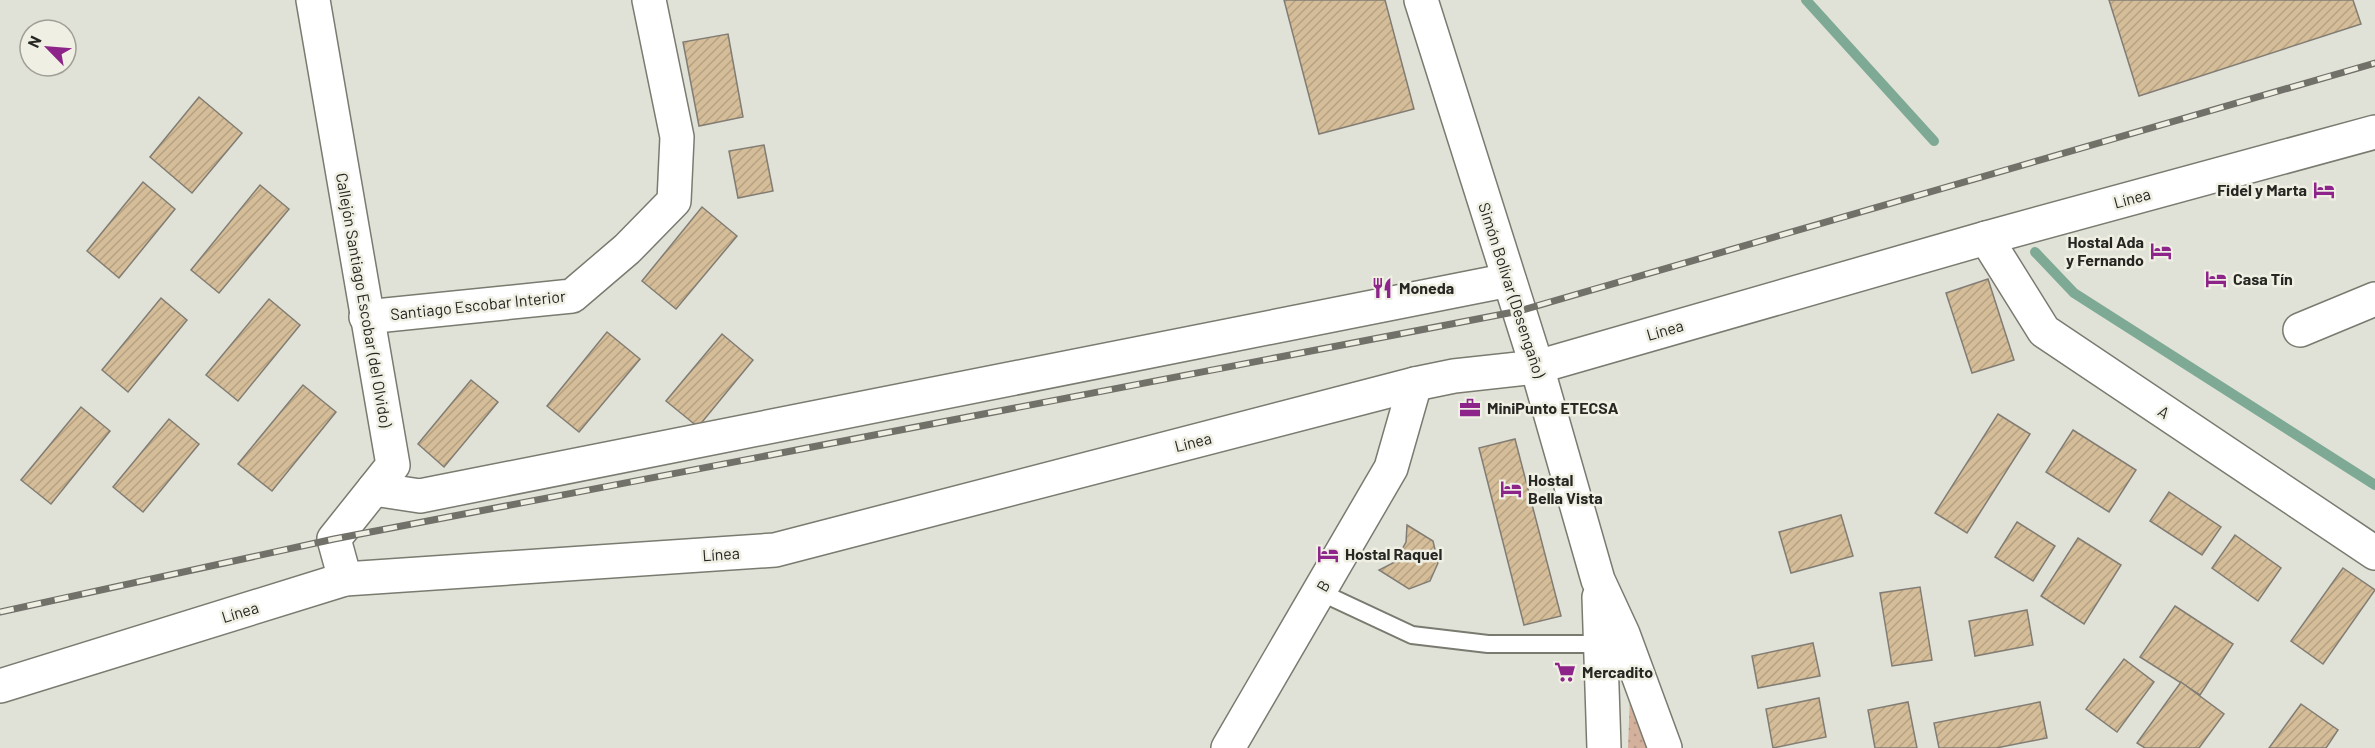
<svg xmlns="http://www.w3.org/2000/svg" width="2375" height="748" viewBox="0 0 2375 748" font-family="Barlow,sans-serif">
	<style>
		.grass { fill: url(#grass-dots) }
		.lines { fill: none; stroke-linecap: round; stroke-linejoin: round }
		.stream { stroke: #7eaa95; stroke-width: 10 }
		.building { fill: url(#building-hatch); stroke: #827d74; stroke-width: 1.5 }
		.service-casing { stroke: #7a7a70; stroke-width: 20 }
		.minor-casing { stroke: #7a7a70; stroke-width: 36 }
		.service { stroke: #fff; stroke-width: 16 }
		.minor { stroke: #fff; stroke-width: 33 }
		.rail-casing { stroke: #71716a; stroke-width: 7 }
		.rail { stroke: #efefe4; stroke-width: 4.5; stroke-dasharray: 14; stroke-linecap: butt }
		.labels { text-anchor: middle; stroke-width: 5; stroke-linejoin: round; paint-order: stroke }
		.poi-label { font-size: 16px; font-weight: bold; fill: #262622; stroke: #efefe4; text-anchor: start }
		.street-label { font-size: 16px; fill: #262622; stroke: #efefe4 }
	</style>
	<defs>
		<pattern id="grass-dots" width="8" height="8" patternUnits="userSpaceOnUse" patternTransform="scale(1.5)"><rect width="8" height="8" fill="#d4b19d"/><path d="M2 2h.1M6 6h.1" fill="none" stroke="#b69887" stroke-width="1.8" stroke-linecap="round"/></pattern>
		<pattern id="building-hatch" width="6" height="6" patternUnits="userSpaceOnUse" patternTransform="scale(1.5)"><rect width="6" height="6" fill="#d4bd98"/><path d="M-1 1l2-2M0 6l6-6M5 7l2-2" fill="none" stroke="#b6a283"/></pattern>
	</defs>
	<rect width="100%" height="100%" fill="#e1e2d7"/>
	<path class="grass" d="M1630,695L1648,748H1628Z"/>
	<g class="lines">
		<g class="stream">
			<path d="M1806,0L1934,141"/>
			<path d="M2035,252L2074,293L2375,485"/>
		</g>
	</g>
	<g class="building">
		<path d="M1284,0H1385L1414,109L1319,134Z"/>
		<path d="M2109,0H2353L2361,24L2139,96Z"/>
		<path d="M728,34L743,117L699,126L683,42Z"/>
		<path d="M199,97L242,133L192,193L150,157Z"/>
		<path d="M764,145L773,191L738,198L729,151Z"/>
		<path d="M143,182L175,209L119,278L87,251Z"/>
		<path d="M260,185L289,209L219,293L191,270Z"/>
		<path d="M702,207L737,236L676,309L642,281Z"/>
		<path d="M1988,279L2014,360L1972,373L1946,293Z"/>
		<path d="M161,298L187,320L128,392L102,370Z"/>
		<path d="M269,299L300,325L238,401L206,375Z"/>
		<path d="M607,332L640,359L579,432L547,406Z"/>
		<path d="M722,334L753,360L698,427L666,401Z"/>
		<path d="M471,380L498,402L444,467L418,444Z"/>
		<path d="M303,385L336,412L272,491L238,464Z"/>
		<path d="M81,407L110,431L51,504L21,480Z"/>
		<path d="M1998,414L2030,434L1967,533L1935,513Z"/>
		<path d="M169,419L199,444L143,512L113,487Z"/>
		<path d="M2073,430L2136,470L2109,512L2046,472Z"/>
		<path d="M1515,439L1561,616L1524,625L1479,448Z"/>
		<path d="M2169,492L2221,527L2202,555L2150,521Z"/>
		<path d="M1841,515L1853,556L1791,573L1779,532Z"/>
		<path d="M2017,522L2055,546L2033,581L1995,557Z"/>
		<path d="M1407,525L1433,541L1438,563L1430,581L1409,589L1379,570L1395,562L1406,542Z"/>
		<path d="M2235,535L2281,568L2258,601L2212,568Z"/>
		<path d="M2078,538L2121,565L2084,624L2041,596Z"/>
		<path d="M2343,568L2375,590L2323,664L2291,641Z"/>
		<path d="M1920,587L1932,660L1892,666L1880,593Z"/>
		<path d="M2175,606L2233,644L2200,695L2140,657Z"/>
		<path d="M2027,610L2033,645L1975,656L1969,621Z"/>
		<path d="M1813,643L1820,676L1758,688L1752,656Z"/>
		<path d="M2124,659L2154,682L2117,732L2086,709Z"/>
		<path d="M2181,682L2224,714L2199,748H2145L2137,743Z"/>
		<path d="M1819,698L1826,737L1773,748L1766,709Z"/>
		<path d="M1908,702L1917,748H1875L1868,710Z"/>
		<path d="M2040,702L2047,738L1996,748H1939L1934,723Z"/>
		<path d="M2301,704L2338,730L2326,748H2269Z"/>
	</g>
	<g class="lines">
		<defs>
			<path id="service" d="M1320,592L1412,635L1488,644H1601"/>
			<g id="minor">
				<path d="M313,0L393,465L334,539L345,579"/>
				<path d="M1421,0L1537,367L1598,580L1623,634L1665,748"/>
				<path d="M1986,238L2044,331L2375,553"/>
				<path d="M366,317L572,296L627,249L674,201L677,137L649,0"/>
				<path d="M2300,330L2375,299"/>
				<path d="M374,489L420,496L1509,280"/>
				<path d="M1599,597L1604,748"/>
				<path d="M0,686L345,579L775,550L1415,384L1454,376L1537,367L1986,238L2375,132"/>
				<path d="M1228,748L1391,468L1415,384"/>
			</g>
		</defs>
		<use href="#service" class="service-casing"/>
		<use href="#minor" class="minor-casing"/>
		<use href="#service" class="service"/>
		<use href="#minor" class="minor"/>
		<defs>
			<path id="rail" d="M0,612L334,539L1519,311L2375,63"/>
		</defs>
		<use href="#rail" class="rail-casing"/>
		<use href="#rail" class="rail"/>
	</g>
	<defs>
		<symbol id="hotel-bare" viewBox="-9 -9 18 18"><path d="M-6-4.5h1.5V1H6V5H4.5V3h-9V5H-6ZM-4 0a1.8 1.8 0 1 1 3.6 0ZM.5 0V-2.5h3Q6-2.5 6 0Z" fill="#8d248a" stroke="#efefe4" stroke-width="2.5" paint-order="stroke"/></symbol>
		<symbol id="restaurant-bare" viewBox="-9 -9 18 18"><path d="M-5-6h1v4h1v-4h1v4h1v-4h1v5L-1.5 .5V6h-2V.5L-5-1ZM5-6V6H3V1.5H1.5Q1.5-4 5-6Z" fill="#8d248a" stroke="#efefe4" stroke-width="2.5" paint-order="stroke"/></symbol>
		<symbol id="office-bare" viewBox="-9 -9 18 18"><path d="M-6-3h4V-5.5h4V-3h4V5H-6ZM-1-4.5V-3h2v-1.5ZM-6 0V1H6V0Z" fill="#8d248a" stroke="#efefe4" stroke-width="2.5" paint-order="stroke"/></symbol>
		<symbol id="supermarket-bare" viewBox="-9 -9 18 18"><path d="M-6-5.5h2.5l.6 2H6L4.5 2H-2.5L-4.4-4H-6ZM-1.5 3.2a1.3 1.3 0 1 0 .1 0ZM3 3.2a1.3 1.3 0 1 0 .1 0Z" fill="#8d248a" stroke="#efefe4" stroke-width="2.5" paint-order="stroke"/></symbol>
	</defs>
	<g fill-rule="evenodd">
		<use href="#hotel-bare" x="2309" y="175" width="30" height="30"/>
		<use href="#hotel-bare" x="2146" y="236" width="30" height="30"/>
		<use href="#hotel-bare" x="2201" y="264" width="30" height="30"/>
		<use href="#restaurant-bare" x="1367" y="273" width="30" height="30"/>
		<use href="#office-bare" x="1455" y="393" width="30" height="30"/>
		<use href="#hotel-bare" x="1496" y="474" width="30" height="30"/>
		<use href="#hotel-bare" x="1313" y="539" width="30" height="30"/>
		<use href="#supermarket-bare" x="1550" y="657" width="30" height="30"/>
	</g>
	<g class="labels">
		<g class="poi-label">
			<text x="2307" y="196" text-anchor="end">Fidel y Marta</text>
			<text x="2144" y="248" text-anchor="end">Hostal Ada<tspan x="2144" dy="18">y Fernando</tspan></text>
			<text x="2233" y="285">Casa Tín</text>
			<text x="1399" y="294">Moneda</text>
			<text x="1487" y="414">MiniPunto ETECSA</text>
			<text x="1528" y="486">Hostal<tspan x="1528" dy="18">Bella Vista</tspan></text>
			<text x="1345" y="560">Hostal Raquel</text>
			<text x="1582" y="678">Mercadito</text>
		</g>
		<g class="street-label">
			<text transform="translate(2132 198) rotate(-15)" y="6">Línea</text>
			<text transform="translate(1512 290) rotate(72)" y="6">Simón Bolívar (Desengaño)</text>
			<text transform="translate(364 300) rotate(80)" y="6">Callejón Santiago Escobar (del Olvido)</text>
			<text transform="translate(478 305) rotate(-6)" y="6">Santiago Escobar Interior</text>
			<text transform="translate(1665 330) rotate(-16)" y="6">Línea</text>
			<text transform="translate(2164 412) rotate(34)" y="6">A</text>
			<text transform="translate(1193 442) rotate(-14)" y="6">Línea</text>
			<text transform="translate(721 554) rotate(-4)" y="6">Línea</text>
			<text transform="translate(1323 586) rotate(-60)" y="6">B</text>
			<text transform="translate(240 612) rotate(-17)" y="6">Línea</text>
		</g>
	</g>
	<g transform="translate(48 48) rotate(295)"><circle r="28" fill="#efefe4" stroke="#9f9f96" stroke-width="1.5"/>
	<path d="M0-4.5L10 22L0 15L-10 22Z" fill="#8d248a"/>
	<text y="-9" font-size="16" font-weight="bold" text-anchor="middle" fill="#262622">N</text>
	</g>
</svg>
